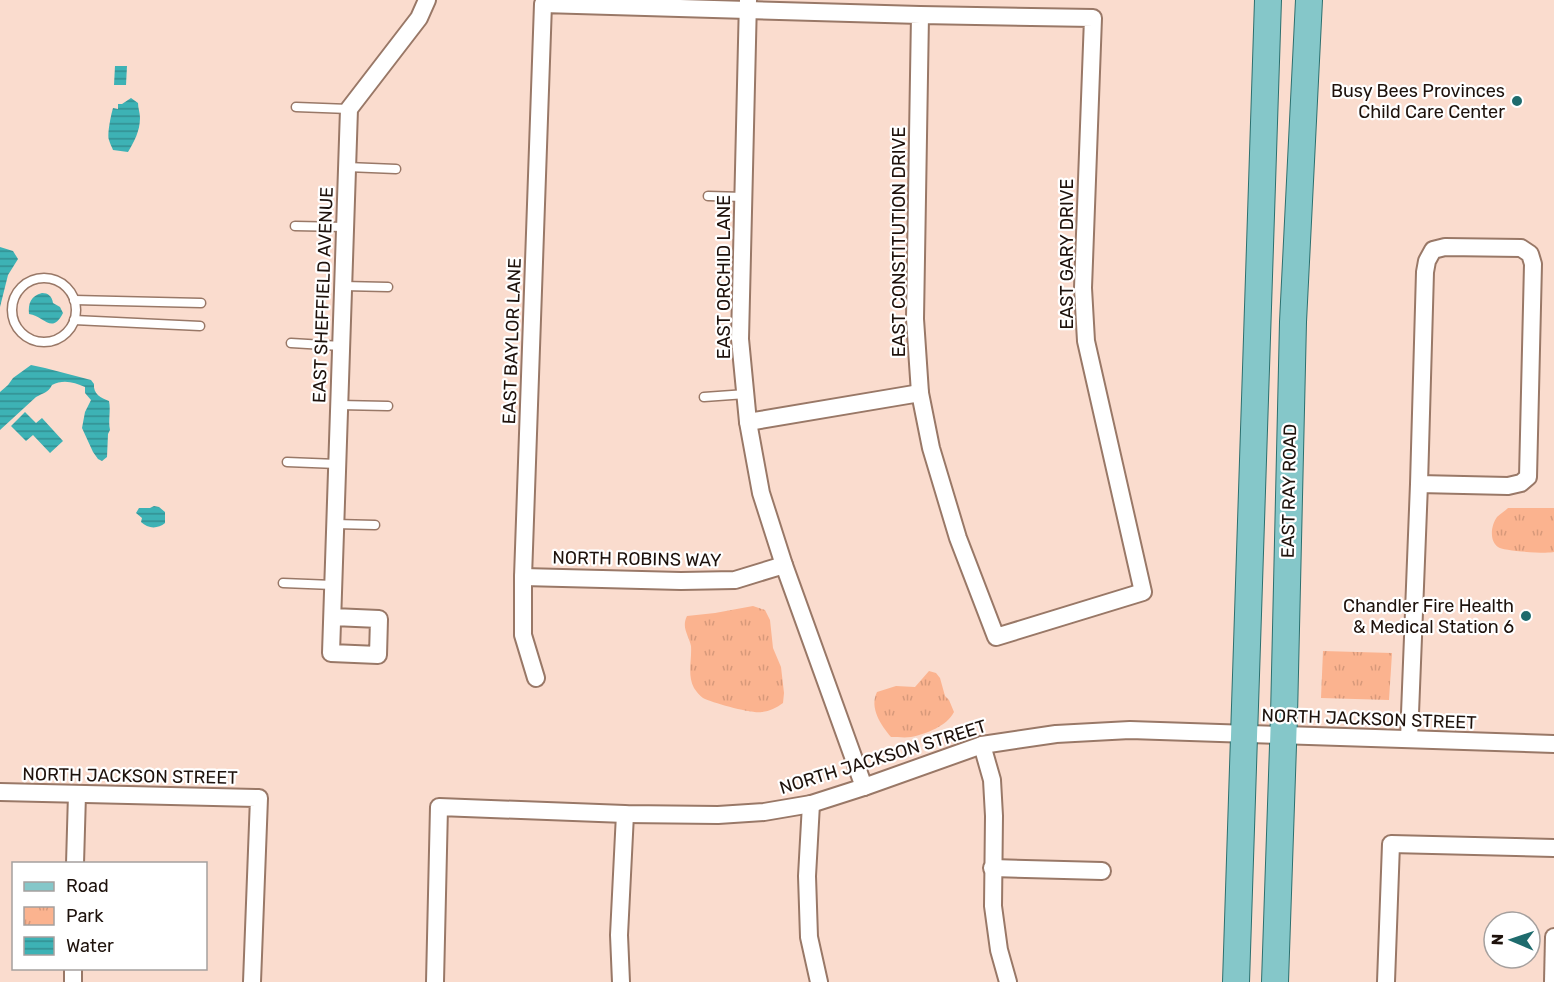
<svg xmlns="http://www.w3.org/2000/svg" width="1554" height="982" viewBox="0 0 1554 982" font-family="Rubik,sans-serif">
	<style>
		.park { fill: url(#park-tufts) }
		.water { fill: url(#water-rules) }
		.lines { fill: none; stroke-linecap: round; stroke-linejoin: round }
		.service-casing { stroke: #997867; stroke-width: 11 }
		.minor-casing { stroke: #997867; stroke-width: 20 }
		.primary-casing { stroke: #2c706f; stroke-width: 28 }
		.service { stroke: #fff; stroke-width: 8 }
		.minor { stroke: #fff; stroke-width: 16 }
		.primary { stroke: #85c7c9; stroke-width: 26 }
		.poi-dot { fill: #1e6b6d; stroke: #fff; stroke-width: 2 }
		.labels { text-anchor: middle; stroke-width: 4.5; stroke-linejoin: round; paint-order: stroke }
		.poi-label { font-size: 18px; fill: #1e120c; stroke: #fff; text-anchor: end }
		.street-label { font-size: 18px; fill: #1e120c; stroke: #fff }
	</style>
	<defs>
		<pattern id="park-tufts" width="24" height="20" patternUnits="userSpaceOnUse" patternTransform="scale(1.5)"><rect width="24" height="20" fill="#fbb38f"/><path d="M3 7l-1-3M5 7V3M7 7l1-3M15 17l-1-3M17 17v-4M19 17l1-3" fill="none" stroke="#d7997a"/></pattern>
		<pattern id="water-rules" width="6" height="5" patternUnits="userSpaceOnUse" patternTransform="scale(1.5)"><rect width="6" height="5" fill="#3db2b5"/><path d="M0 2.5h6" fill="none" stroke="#338f92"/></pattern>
	</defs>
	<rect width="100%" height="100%" fill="#fadcce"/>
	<g class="park">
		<path d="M1508,508H1554V552C1548,554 1502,551 1498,547C1489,541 1491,525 1497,517C1500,514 1505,511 1508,508Z"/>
		<path d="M753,606L765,610L770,620L773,648L781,667L784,693L783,703C776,708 770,711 762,712C752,714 713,703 703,698C700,696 696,691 694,688C687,675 692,660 691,646C689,635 681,628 687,616L715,613Z"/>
		<path d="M1323,651L1392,653L1389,700L1321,698Z"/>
		<path d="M929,671L936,673L940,678L945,696L949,700L954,712C947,726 926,734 911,737C905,738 897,737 891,737C881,725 869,708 877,692L896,686L915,687Z"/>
	</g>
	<g class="water">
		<path d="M115,66H127L126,85H114Z"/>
		<path d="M131,98L138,103C138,108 140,113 140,118C140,131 134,142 128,152L113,150C112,147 110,144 109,140C107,134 111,115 113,108L118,109V104H122Z"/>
		<path d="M0,247L13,251L18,259L8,275L0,307Z"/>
		<path d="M42,293C48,293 52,296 53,303L60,307L63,313C52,335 44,316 29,314C28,303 31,296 42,293Z"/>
		<path d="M31,365L45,368L91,380L94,384C93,394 101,398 109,401C111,411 108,420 110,430L108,434L107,457L102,461L98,459L93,452L82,428L85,412L91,400L85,393V387C74,382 63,379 52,385C48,393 43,393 36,397L0,430V392L8,385L13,378Z"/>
		<path d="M25,412L36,423L42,418L63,441L50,453L33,435L26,441L11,426Z"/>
		<path d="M154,506L159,507L165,512V523C158,529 148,529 141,522L142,518L136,513L139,508H150Z"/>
	</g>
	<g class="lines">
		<defs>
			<g id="service">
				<path d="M296,107L349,109"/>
				<path d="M347,167L396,169"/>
				<path d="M708,196L744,197"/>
				<path d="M295,226L345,227"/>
				<circle cx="44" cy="310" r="32"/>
				<path d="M343,286L388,287"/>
				<path d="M74,300L201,303"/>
				<path d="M74,320L200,326"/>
				<path d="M291,343L341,346"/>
				<path d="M704,397L746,394"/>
				<path d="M339,405L388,406"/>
				<path d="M287,462L337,464"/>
				<path d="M335,524L375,525"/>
				<path d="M283,583L333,585"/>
			</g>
			<g id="minor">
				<path d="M748,0L740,339L748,422L761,493L784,565L864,787"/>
				<path d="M748,422L920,393"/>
				<path d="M523,577L681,581L735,580L784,565"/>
				<path d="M333,617L379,619L378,655L331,653L349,109L419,18L427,0"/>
				<path d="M536,678L523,635V577L543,4L920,15L1093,18L1083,288L1086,341L1143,592L996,637L958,538L931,448L920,393L915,319L920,15"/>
				<path d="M1409,739L1419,484L1425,272L1427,261L1433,250L1445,247L1521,248L1530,254L1533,264L1528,477L1521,483L1508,486L1419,484"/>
				<path d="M982,745L992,780L994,816L993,906L999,950L1008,982"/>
				<path d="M0,792L259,798L252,982"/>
				<path d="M811,804L807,876L809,937L819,982"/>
				<path d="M75,864L77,794"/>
				<path d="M992,868L1102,871"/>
				<path d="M73,982V968"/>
				<path d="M435,982L439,807L625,814L718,815L764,812L811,804L864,787L982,745L1056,734L1130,730L1554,744"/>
				<path d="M621,982L619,935L625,814"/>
				<path d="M1386,982L1391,844L1554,848"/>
				<path d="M1553,982L1554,937"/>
			</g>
			<g id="primary">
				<path d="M1236,982L1268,0"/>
				<path d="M1275,982L1284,716L1293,322L1309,0"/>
			</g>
		</defs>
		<use href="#service" class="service-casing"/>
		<use href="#minor" class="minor-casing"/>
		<use href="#primary" class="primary-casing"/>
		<use href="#service" class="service"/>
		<use href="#minor" class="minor"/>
		<use href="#primary" class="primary"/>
	</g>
	<g class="poi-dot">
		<circle cx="1517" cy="101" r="6"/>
		<circle cx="1526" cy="616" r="6"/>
	</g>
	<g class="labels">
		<g class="poi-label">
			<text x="1505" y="97">Busy Bees Provinces<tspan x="1505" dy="21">Child Care Center</tspan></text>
			<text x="1514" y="612">Chandler Fire Health<tspan x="1514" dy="21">&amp; Medical Station 6</tspan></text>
		</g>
		<g class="street-label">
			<text transform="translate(899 242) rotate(-90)" y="6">EAST CONSTITUTION DRIVE</text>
			<text transform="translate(1067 254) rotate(-90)" y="6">EAST GARY DRIVE</text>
			<text transform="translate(724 277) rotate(-90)" y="6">EAST ORCHID LANE</text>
			<text transform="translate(323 295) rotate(-88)" y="6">EAST SHEFFIELD AVENUE</text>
			<text transform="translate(512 341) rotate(-88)" y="6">EAST BAYLOR LANE</text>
			<text transform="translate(1289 491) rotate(-89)" y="6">EAST RAY ROAD</text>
			<text transform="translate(637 559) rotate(1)" y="6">NORTH ROBINS WAY</text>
			<text transform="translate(1369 719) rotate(2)" y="6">NORTH JACKSON STREET</text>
			<text transform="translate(883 757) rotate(-17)" y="6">NORTH JACKSON STREET</text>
			<text transform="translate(130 776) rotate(1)" y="6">NORTH JACKSON STREET</text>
		</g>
	</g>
	<rect x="12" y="862" width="195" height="108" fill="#ffffff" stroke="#a5a09e" stroke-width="1.5"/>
	<rect x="24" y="882" width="30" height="9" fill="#85c7c9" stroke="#a5a09e" stroke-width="1.5"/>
	<text x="66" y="892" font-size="18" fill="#1e120c">Road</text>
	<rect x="24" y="907" width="30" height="18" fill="url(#park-tufts)" stroke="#a5a09e" stroke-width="1.5"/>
	<text x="66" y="922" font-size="18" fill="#1e120c">Park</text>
	<rect x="24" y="937" width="30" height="18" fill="url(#water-rules)" stroke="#a5a09e" stroke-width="1.5"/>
	<text x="66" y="952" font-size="18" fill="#1e120c">Water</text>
	<g transform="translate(1512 940) rotate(272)"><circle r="28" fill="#ffffff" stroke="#a5a09e" stroke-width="1.5"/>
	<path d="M0-4.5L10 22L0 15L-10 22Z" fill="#1e6b6d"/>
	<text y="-9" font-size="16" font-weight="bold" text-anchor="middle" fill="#1e120c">N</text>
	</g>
</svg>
